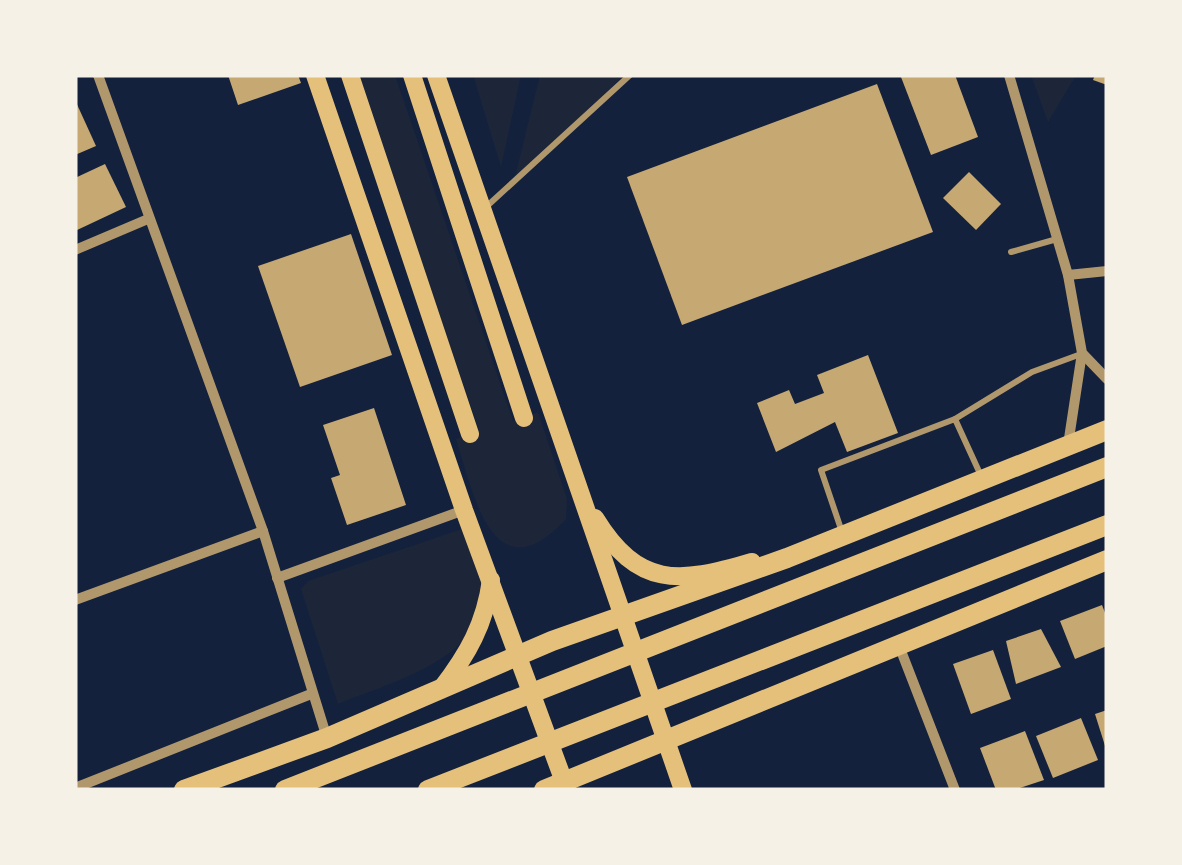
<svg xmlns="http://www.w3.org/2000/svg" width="1182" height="865" viewBox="0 0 1182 865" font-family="Roboto,sans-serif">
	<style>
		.green { fill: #1d2539 }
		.building { fill: #c6a872 }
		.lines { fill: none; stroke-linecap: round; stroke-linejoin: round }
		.service { stroke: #b1986c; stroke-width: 6 }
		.minor { stroke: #b1986c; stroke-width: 10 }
		.primary { stroke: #e5c07b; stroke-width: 18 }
		.trunk { stroke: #e5c07b; stroke-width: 20 }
	</style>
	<rect width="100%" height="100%" fill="#14213d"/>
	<g class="green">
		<path d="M356,75H395L513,421L538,412L567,499L566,519C493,598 473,493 456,439L479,430Z"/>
		<path d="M473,75H521L501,167Z"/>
		<path d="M540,75H624L514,181Z"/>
		<path d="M1031,75H1076L1048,122Z"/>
		<path d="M468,527C472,547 484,574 483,595C481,661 387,683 338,704L301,589L308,581Z"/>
	</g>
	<g class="building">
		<path d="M228,75H298L301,83L238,105Z"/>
		<path d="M905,75H955L978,137L931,155L901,77Z"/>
		<path d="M1095,75H1107V85L1093,80Z"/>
		<path d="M877,84L933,232L682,325L627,177Z"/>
		<path d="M75,100L96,146L75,155Z"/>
		<path d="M105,164L126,207L75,231V178Z"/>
		<path d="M969,172L1001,204L976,230L943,198Z"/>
		<path d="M351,234L392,355L300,387L258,266Z"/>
		<path d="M868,355L898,433L847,452L835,422L776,452L757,403L789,390L795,404L824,393L817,375Z"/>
		<path d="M374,408L406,505L347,525L331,478L340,475L323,425Z"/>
		<path d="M1102,605L1107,618V646L1075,659L1060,621Z"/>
		<path d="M1041,629L1061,667L1016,684L1006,641Z"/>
		<path d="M993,650L1011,699L971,714L953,664Z"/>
		<path d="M1107,710V749H1106L1095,714Z"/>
		<path d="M1081,718L1098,760L1053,778L1036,736Z"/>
		<path d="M1025,731L1044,780L1014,790H996L980,748Z"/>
	</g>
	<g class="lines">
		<g class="service">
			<path d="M486,207L630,75"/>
			<path d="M1011,252L1057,239"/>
			<path d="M955,419L1032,372L1081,354"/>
			<path d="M842,532L821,470L955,419L982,478"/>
		</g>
		<g class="minor">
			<path d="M98,75L263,531L327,738"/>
			<path d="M1009,75L1068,275L1082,353L1107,379"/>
			<path d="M75,250L148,219"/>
			<path d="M1068,275L1107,271"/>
			<path d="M1068,445L1082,353"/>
			<path d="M277,578L464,510"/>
			<path d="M75,600L263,531"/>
			<path d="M898,643L955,790"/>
			<path d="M75,788L311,694"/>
		</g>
		<g class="primary">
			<path d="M315,75L464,510L567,790"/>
			<path d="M350,75L470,434"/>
			<path d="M412,75L524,418"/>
			<path d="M436,75L683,790"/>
			<path d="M595,518C638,588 678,584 752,562"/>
			<path d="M441,689C468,654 485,624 491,580"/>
		</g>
		<g class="trunk">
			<path d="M184,790L327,738L552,641L787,558L1107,430"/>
			<path d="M285,790L1107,467"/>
			<path d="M428,790L1107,525"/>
			<path d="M544,790L1107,560"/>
		</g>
	</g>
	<rect width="1182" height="865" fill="none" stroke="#f6f1e7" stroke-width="155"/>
</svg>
